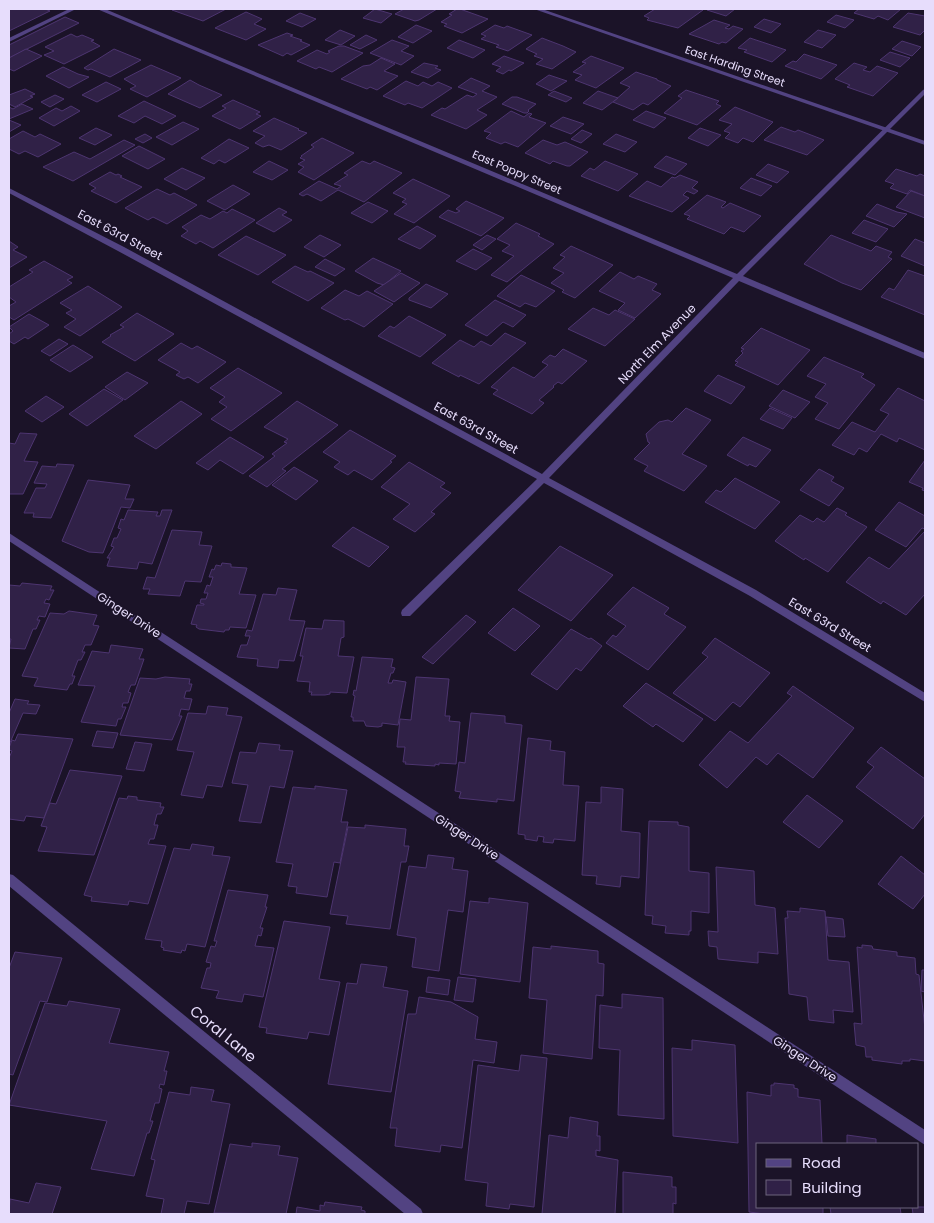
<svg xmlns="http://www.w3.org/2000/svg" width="934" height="1223" viewBox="0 0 934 1223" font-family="Poppins,sans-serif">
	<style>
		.building { fill: #302147; stroke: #4d3570 }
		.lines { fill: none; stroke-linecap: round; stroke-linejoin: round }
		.service { fill: #524382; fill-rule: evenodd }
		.minor { fill: #524382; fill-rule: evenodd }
		.tertiary { fill: #524382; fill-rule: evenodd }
		.labels { text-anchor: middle; stroke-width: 4; stroke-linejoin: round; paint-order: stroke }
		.far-street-label { font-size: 11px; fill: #e7ddfc; stroke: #1b1328 }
		.street-label { font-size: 12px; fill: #e7ddfc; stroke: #1b1328 }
		.near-street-label { font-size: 15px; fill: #e7ddfc; stroke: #1b1328 }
	</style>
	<rect width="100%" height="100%" fill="#1b1328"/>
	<g class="building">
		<path d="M9,9H45L50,11L9,31Z"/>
		<path d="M175,9H226L203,21L172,10Z"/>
		<path d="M375,9L392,14L381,23L363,18Z"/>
		<path d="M404,9H437L419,20L415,21L395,14Z"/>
		<path d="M457,9H460L488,19L462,33L444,26L447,24L441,22L452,15L449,14Z"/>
		<path d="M655,9H701L703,10L678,28L647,20L649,18L644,16Z"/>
		<path d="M709,9H735L726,16L707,10Z"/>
		<path d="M859,9H901L888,20L878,16L874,19L854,13Z"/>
		<path d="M246,12L262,19L254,24L266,29L246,40L215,28Z"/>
		<path d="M300,13L316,19L302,27L286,21Z"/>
		<path d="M908,13L925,16V30L920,35L893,27Z"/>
		<path d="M836,15L854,20L845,28L827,22Z"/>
		<path d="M65,17L79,23L9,58V45Z"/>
		<path d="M764,19L781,24L771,33L754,27Z"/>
		<path d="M714,20L730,25L725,28L729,29L733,26L743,29L726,43L722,42L719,44L689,34Z"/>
		<path d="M416,25L432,31L413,43L398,37Z"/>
		<path d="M495,25L504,28L507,26L532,35L508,51L496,47L499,45L481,39L486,36L481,34Z"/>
		<path d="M340,30L355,36L341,45L325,40Z"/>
		<path d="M818,30L836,35L822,48L804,42Z"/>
		<path d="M287,33L293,35L290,36L302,40L300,41L310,45L291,55L287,53L283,56L258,45Z"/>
		<path d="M71,34L77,37L82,35L94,40L91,41L100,46L64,64L44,55L54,51L45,47Z"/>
		<path d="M366,35L377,40L360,49L350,45Z"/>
		<path d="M542,38L563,46L576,52L552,69L536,64L543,59L534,56L537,54L526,49Z"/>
		<path d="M750,38L786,50L772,62L744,52L747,50L738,48Z"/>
		<path d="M392,40L409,46L401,51L414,56L401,65L370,53Z"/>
		<path d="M459,40L485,50L473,58L447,48Z"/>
		<path d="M902,41L921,47L912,56L892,49Z"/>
		<path d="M339,46H344L363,53L332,72L319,67L316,69L297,61L317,50L327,54L330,52L328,51Z"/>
		<path d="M26,49L42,56L14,71L9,69V58Z"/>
		<path d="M114,49L141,60L110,77L91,69L88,70L84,68Z"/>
		<path d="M890,52L910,58L900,67L880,60Z"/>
		<path d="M804,54L837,65L821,79L785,66L793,61L796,62Z"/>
		<path d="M504,56L524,63L511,71L509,70L503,74L496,71L501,67L492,64Z"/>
		<path d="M591,56L624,68L596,88L575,80L582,75L573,72L586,63L582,62Z"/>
		<path d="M381,58L395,64L384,71L398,76L377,90L370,87L367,89L341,79L363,66L370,65Z"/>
		<path d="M424,63L438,66L435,68L441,70L428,78L411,72Z"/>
		<path d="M854,63L867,67L863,70L870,72L877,66L898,73L873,96L847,87L850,85L835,79Z"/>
		<path d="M151,65L181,78L147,97L130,89L136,86L124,79Z"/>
		<path d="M63,67L78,74L89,77L69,88L46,76Z"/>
		<path d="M636,72L657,79V80L671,86L648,105L643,103L633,110L613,102L630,87L620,83Z"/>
		<path d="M549,75L567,81L551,91L536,84Z"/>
		<path d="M471,78L490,86L482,91L497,97L477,110L487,115L466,129L431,115L442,108L445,109L467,95L473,97L477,94L458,87Z"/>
		<path d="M190,80L199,85L222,95L200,108L168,94Z"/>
		<path d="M406,81L418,86L423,82L432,86L438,82L452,88L422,108L408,103L405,105L383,96Z"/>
		<path d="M106,82L121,89L97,102L82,95Z"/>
		<path d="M25,89L35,94L30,96L33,97L15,107L9,104V95Z"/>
		<path d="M686,90L719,101L716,104L721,106L697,125L664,113L682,98L678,96Z"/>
		<path d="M554,91L572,98L566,102L548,95Z"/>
		<path d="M598,91L618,98L602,110L583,103Z"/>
		<path d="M55,95L64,99L50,107L41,102Z"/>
		<path d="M512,97H517L536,104L528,110L529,111L527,113H524L502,104Z"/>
		<path d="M233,100L260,112L256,114L261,116L240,129L212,116L226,108L222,106Z"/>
		<path d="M144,101L176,116L162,124L145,116L134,123L118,116Z"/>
		<path d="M22,104L33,109L9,119V107L13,109Z"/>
		<path d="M71,106L80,111L54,126L39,118L56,108L62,111Z"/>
		<path d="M735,107L758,116L773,122L753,142L743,138L738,143L725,138L730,133L724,131L732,124L719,120Z"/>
		<path d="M511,111L524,117L529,113L532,114L529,117L546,123L518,147L505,142L501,144L486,138L491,133L484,131Z"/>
		<path d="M646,111L666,118L654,128L633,120Z"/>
		<path d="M563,117L584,124L571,134L550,126Z"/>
		<path d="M274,118L299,129L298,130L307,133L281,150L269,145L263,147L255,143L265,136L253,131Z"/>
		<path d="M9,120L21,125L9,132Z"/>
		<path d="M183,122L199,129L172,145L156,137Z"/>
		<path d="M781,127L795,132L798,130L824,140L807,155L764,140Z"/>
		<path d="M96,128L112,135L95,145L79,138Z"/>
		<path d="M700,128L721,135L708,146L688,138Z"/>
		<path d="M582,130L592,134L581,143L571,139Z"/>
		<path d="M23,131L35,137L40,134L61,144L38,157L25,151L19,154L9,149V139Z"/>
		<path d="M145,134L152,138L143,143L135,139Z"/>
		<path d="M616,134L637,142L625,152L603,144Z"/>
		<path d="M322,138L354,153L314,180L298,172L304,167L298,164L305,160L300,158L302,156H301L314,147L311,145Z"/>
		<path d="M229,139L249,148L225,163L219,160L214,164L201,158Z"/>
		<path d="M124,140L135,145L73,181L43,167L74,152L90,159Z"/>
		<path d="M543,140L557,145L565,142L588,152L570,166H567L553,161L550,164L525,153Z"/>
		<path d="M139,146L165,159L148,169L122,156Z"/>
		<path d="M666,156L687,164L675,175L654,167Z"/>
		<path d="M269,161L288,170L272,180L253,172Z"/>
		<path d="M362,161L370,164L374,161L402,173L364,202L338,190L321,201L307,194L303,196L299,194L319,181L337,189L341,186L334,184L348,175L344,173Z"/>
		<path d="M605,161L638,174L618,191L581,176L590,168L594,170Z"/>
		<path d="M768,164L789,172L777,183L756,175Z"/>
		<path d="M182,168L205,178L186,190L164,179Z"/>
		<path d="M896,169L917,176L920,174L925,176V196L910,190L907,194L890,188L894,184L885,181Z"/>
		<path d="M110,172L116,175L118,174L122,176L120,177L142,187L116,203L91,191L96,188L89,184Z"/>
		<path d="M680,175L698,182L692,188L698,191L694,194L687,191L683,195L689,198L672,212L629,196L647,181L661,187L672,177L675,178Z"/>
		<path d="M751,178L772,186L761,196L740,188Z"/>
		<path d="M413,179L450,196L414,223L394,214L407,204L402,202L406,199L393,193Z"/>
		<path d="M233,185L250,194L225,210L207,201Z"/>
		<path d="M157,189L170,195L174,193L197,205L167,224L153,217L148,220L125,208Z"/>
		<path d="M911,191L925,196V218L896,207Z"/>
		<path d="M707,195L726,202L721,207L723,208L730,203L761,216L744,232L731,227L724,234L687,219L690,216L684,214Z"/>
		<path d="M466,201L504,218L481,236L439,217L448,210L456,213L460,211L456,209Z"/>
		<path d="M368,202L388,211L372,223L351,213Z"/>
		<path d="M877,204L897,212L907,214L894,227L866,216Z"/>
		<path d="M279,208L287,212L282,215L292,220L274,232L256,223Z"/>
		<path d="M232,209L255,220L213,248L200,241L196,244L181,236L188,231L182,227L201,215L210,219L223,211L227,213Z"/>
		<path d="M864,220L888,229L876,242L852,233Z"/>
		<path d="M516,223L540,234L538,236L554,244L507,282L491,275L514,256L502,251L510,245L497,239Z"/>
		<path d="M417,226L436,236L420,249L398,239Z"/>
		<path d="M320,235L341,245L324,257L304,247Z"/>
		<path d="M487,235L496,239L482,250L473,245Z"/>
		<path d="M831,235L871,251L876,246L892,252L888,257L892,259L861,290L842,283L804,264Z"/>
		<path d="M246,236L286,255L258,275L218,255Z"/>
		<path d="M915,239L925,243V266L901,256Z"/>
		<path d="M9,241L18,247L13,250L27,257L9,268Z"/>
		<path d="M571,246L613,265L575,298L562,292L564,290L551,283L564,273L553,268L565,257L560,255Z"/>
		<path d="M473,249L492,258L476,270L456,261Z"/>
		<path d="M373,258L401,271L384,285L377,283L355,271Z"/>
		<path d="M325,259L345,269L335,276L315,267Z"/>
		<path d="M44,261L73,277L67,280L72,283L14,320L9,317V306L16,302L9,297V287L33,272L29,270Z"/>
		<path d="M295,266L308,272L310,271L334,283L308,301L272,282Z"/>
		<path d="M908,270L925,276V315L881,297L889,288L894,290Z"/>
		<path d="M620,272L634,279L638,276L657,284L652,290L661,294L635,318L618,310L625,303L599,291Z"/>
		<path d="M401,273L420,283L394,302L374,291Z"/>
		<path d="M521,275L555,291L536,307L525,303L520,307L497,296Z"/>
		<path d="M426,284L448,294L431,308L409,300V298Z"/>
		<path d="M88,286L122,307L80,336L64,327L76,319L66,313L72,310L60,303Z"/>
		<path d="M345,290L359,296L367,291L393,304L364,327L348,319L345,320L321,308Z"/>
		<path d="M495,300L526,315L513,327L503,322L487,336L465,325Z"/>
		<path d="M593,308L609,315L615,310L635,319L605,346L568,329Z"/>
		<path d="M137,313L174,334L135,361L102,342L111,336L110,335L124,327L120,325Z"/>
		<path d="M29,314L49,325L28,339L25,337L14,344L9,341V334L13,331L9,327Z"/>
		<path d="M409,316L446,335L420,357L378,336L390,326L394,328Z"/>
		<path d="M761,328L810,350L778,385L735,365L738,362L735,361L743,353L741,351L744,349L741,348Z"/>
		<path d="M505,333L526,343L479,384L460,375L459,377L432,363L460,340L474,347L481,341L491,346Z"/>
		<path d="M59,339L68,344L50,356L41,351Z"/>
		<path d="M181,343L192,349L197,346L226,362L198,383L188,377L184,379L176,375L180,372L158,360Z"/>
		<path d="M73,345L93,357L70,372L50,360Z"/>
		<path d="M563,349L587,361L562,384L558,382L553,386L554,387L539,400L544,403L532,414L493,394L498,390L491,387L513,367L534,378L548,365L542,362L550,355L555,357Z"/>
		<path d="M824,357L864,374L861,377L875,385L839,429L815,419L828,403L815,397L826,384L807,376Z"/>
		<path d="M238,368L282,393L231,431L211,419L227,407L219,402L225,397L210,388Z"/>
		<path d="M127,372L148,383L125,400L105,387Z"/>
		<path d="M718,375L745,387L731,404L704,391Z"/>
		<path d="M898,388L925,401V450L899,438L897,442L881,434L867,452L859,448L854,455L832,445L852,422L875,432L889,414L880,410Z"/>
		<path d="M104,389L123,400L87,426L69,414Z"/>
		<path d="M783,390L810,402L795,418L769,406Z"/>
		<path d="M46,396L64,407L42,422L25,411Z"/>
		<path d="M181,401L202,414L156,449L134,436Z"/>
		<path d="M297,401L338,425L282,469L286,471L267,487L249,476L275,456L272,454L287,443L284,442L288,439L264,427Z"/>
		<path d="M686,408L711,420L682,454L707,466L684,491L644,471L648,466L634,459L650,443L648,442L646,434L659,422L668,420L672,422Z"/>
		<path d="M770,408L792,418L783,429L760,419Z"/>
		<path d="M350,430L396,456L390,461L392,462L372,480L354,470L348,475L334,467L340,462L323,452Z"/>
		<path d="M20,433L37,434L24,461L38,462L23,494H9V443L15,444Z"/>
		<path d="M230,437L264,457L243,474L220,460L208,470L196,463Z"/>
		<path d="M743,437L771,450L756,467L749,464L748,466L727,455Z"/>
		<path d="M925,460V491L922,490L923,488L909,482Z"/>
		<path d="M409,462L445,483L440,487L451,493L431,512L435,514L415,532L393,519L410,504L381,487Z"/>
		<path d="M57,464L74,465L51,518L33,517L34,513H24L36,488H45L47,484L34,483L42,466L56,467Z"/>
		<path d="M294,467L318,481L296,500L272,485Z"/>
		<path d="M819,469L834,477L831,481L844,488L829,506L800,490Z"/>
		<path d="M735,478L780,502L755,529L705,502L716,490L721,492Z"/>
		<path d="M88,480L130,485L125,499H134L130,508L121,507L103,553L89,552L62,541Z"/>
		<path d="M899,502L925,516V529L922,528L906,547L875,530Z"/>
		<path d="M837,508L847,513L845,515L867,527L828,572L805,558L804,560L775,541L800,515L813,522L817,518L824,522Z"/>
		<path d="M128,510L158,512L156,516H160L162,510H172L152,564L139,562L137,569L107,566L110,558H107L114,547L111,546L114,538H117L121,529L118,528L121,519L124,520Z"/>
		<path d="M353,527L389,547L369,567L332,546Z"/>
		<path d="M172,530L202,532L199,545L212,546L201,582L185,581L180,596L148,594L150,589H143L147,577L155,578Z"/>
		<path d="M925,531V594L906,615L883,601L881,604L846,582L869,557L889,569Z"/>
		<path d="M560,546L613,575L571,621L518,590Z"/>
		<path d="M222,563L231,564V567L247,568L239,594L256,595L246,628L230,627L229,630H225L224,632L199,629L196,627L197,625L191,624L197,605H204V604L200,603L201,599H206L208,593H204L207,585L210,586L213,577H209L212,569L214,570L216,565L221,566Z"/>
		<path d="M22,583L52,586L50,590H54L49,600L46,599L44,603L50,604L45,617L39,616L37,620H40L36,629H33L25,649L9,648L11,639H9V585L20,586Z"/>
		<path d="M633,587L669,608L664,614L686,627L648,670L606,643L613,635L616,637L626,626L607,614Z"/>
		<path d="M278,588L297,590L289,620L305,621L294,661L279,660L278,668L257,666L258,659L237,657L241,645H247L250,636H245L247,630L252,631L263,594L276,595Z"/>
		<path d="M513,608L540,626L515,651L488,633Z"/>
		<path d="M69,611L97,615L93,625L99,626L91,645H85L82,652H85L81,660H78L72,676H75L72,684H70L67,690L34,686L38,678L22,676L50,613L64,614Z"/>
		<path d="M466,615L476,622L433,664L422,657Z"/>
		<path d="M324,620L344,621V637L341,638L338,656L354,657L347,693L330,692V694L325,695H311L312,692H309L310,682L297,681L303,656H300L306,628L322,629Z"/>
		<path d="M571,629L589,639L591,638L602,646L581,671L576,668L557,690L531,674Z"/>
		<path d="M715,638L770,673L740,707L733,702L715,721L673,693L708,657L702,653Z"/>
		<path d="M111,645L143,649L139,659H144L135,685H131L128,692L131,693L128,703H123L122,707H126L121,719H118L116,726L81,722L95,686L78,685L92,651L109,653Z"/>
		<path d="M362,657L393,659L391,667L395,668L393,673H391L388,683H392L393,680L406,682L398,725L382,723V726L378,727L366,726L364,721H353V717H351L355,696L353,695L354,690L356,691Z"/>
		<path d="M165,677L190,679L189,684H192L190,691H186L184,698L192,699L189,710L181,709L179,716H182L172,740L120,735L140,678L156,679Z"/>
		<path d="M416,677L449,679L445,716H450L449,721L460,722L456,764L439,763V765L435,764V766L405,764L406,762H403L405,747H397L400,719L411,720Z"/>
		<path d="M646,683L703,719L683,742L656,724L653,727L623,706Z"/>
		<path d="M793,686L854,728L813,778L778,753L767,765L756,757L727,788L699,765L730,731L748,743L792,696L787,693Z"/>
		<path d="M15,699L29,701L27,704L40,705L36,714L23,713L9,745V713Z"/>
		<path d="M208,706L228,708L226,715L242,717L222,787L207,785L203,798L181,795L194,752L177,750L188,713L206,714Z"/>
		<path d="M471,713L505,716V723L522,725L514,801L497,799V802L459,798L461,792L455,791L459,762L465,763Z"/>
		<path d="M97,731L118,733L113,748L92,746Z"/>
		<path d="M18,734L73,739L44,818L26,816L24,821L9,819V758L12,751L9,750V748L12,740L15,741Z"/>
		<path d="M528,738L551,741L550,750L565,752L563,785L579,786L575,841L554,839L553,843L543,842L544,837L538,836L537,841L525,839V835L518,834Z"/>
		<path d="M135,742L152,744L144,771L126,769Z"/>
		<path d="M259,743L280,745L279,750L293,751L284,788L270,786L261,823L239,821L248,785L232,783L240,752L256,753Z"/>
		<path d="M881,747L925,779V814L913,829L856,787L874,767L867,762Z"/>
		<path d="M70,770L122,776L94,855L38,851L47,827L41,826L50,803L56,804Z"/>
		<path d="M315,786L347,790L341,822H348L340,863L334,862L327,897L296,893L297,887L288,886L293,864L276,862L293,787L315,789Z"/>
		<path d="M601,787L623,789L621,831L640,833L639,878L621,876L620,887L596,884L597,876L582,875L586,802L601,803Z"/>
		<path d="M807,795L843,821L819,848L783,822Z"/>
		<path d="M128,796L137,797V800L161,803L160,807H164L161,814H157L154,825H158L154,839H150L148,844L166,846L148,904L129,901L128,905L91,901L92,897L84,895L119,798L127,799Z"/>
		<path d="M649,821L678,822V825L689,827V871L709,873V913L691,911V931H689V935L665,933L666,926L652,924L653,916L645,915Z"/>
		<path d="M365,825L406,829L404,846H409L406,862H401L390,929L346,924L348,916L330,914L348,827L365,828Z"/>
		<path d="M192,844L214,847L212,855L230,857L205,947L187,944L185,951L182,950L181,953L163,950L164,948L161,947L162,941L145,939L174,848L190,850Z"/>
		<path d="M428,855L454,858L452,869L468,871L463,912L448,910L439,971L412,967L416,938L397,935L409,866L426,868Z"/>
		<path d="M901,856L925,875V894L913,909L878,884Z"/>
		<path d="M716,867L754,871L755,905L775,908L778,954L758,952V963L718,959L717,947L709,946L708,931L718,932Z"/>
		<path d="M228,890L268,895L265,907H267L260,928H263L261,936L258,935L255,946L274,948L263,997L244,994L242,1002L216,998L219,991L201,988L207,968H210L211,963L206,962L211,946L215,947L217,941H214Z"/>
		<path d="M489,898L528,903L520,982L460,974L470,901L489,903Z"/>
		<path d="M800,908L825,911L828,960L849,962L853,1012L833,1010L834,1023L809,1020L807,997L789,994L785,918H788L787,911L800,912Z"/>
		<path d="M826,917L843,919L845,937L828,936Z"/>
		<path d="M284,921L330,927L319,979L340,982L329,1035L309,1032L307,1039L266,1033L267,1028L259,1027Z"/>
		<path d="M862,945L872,946L873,949L897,952V956L915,958L916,974L919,975L925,1029V1061L910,1059V1061H902V1064L872,1060V1057H866L865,1047L856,1045L854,1023L862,1024L857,947L862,948Z"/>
		<path d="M551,946L598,951V963L604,964L603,996L596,995L592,1059L543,1053L547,1000L529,998L533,947L551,949Z"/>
		<path d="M15,952L62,958L47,1002L40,1001L13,1075L9,1074V968Z"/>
		<path d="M361,964L387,967L383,987L408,991L391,1092L328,1084L347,983L357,984Z"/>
		<path d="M922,970H925V992L921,991Z"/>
		<path d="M428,977L450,980L448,995L426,992Z"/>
		<path d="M458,977L476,979L473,1002L454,1000Z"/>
		<path d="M622,994L663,998L664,1119L618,1115L620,1050L599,1048L600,1005L622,1008Z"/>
		<path d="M419,997L451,1002L478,1017L475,1039L497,1042L494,1063L473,1060L462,1148L441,1145L440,1152L395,1146L397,1128H390L408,1014H416Z"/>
		<path d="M69,1001L120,1009L109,1043L169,1052L164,1071H167L164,1085L160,1084L159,1088L162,1089L159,1103H155L150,1121H153L149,1133H147L134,1176L91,1169L107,1121L9,1105L45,1003L67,1006Z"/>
		<path d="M692,1040L735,1045L738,1143L673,1136L672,1048L692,1050Z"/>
		<path d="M521,1055L547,1058L534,1207L510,1204L509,1209L486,1206L488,1183L465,1180L478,1065L519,1071Z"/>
		<path d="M774,1083L794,1085V1088L798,1089V1097L820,1100L822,1144H758V1207H823V1214H765L749,1212L747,1092L771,1096V1085H774Z"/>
		<path d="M191,1087L214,1090L211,1101L230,1104L209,1204L187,1201L184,1214H161L164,1199L146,1196L155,1160L151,1159L169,1092L190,1095Z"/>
		<path d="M570,1117L598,1122L597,1136H600V1151L596,1150V1156L618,1160L615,1214H542L549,1135L568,1138Z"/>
		<path d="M847,1135L876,1139V1144H847Z"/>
		<path d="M252,1143L280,1146L278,1155L298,1158L286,1214L214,1213L230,1144L252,1147Z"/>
		<path d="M623,1172L672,1177V1187H676V1204L673,1203V1214H623Z"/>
		<path d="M36,1183L61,1187L52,1214H9L10,1199L29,1203Z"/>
		<path d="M325,1202L362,1207L361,1210L365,1211V1214H296L297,1207L320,1211V1205L324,1206Z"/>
		<path d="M830,1207H900L901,1214H831Z"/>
		<path d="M912,1207H925V1214H913Z"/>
	</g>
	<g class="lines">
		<g class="service">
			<path d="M69,9H76L9,42V38Z"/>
			<path d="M9,533L925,1130V1145L9,541Z"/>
			<path d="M9,874L13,875L421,1209L423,1214H405L9,886Z"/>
		</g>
		<path class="minor" d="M97,9H105L737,274L923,90L925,89V94L743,276L925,353V359L739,281L549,478L756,590L925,693V702L750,596L544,483L410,616H402L401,613L402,610L537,479L118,251L9,193V188L124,247L542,474L733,278Z"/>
		<path class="tertiary" d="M534,9H542L925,141V145Z"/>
	</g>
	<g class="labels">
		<g class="far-street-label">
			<text transform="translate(735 66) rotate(19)" y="4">East Harding Street</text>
			<text transform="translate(517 172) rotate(23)" y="4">East Poppy Street</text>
		</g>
		<g class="street-label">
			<text transform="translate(120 235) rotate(28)" y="4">East 63rd Street</text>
			<text transform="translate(657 344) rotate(-46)" y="4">North Elm Avenue</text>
			<text transform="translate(476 428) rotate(29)" y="4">East 63rd Street</text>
			<text transform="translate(129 615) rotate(33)" y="4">Ginger Drive</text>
			<text transform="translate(830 625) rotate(31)" y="4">East 63rd Street</text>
			<text transform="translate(467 837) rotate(33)" y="4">Ginger Drive</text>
			<text transform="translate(805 1059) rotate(33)" y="4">Ginger Drive</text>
		</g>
		<g class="near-street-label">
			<text transform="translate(223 1034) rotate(39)" y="5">Coral Lane</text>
		</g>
	</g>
	<rect width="934" height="1223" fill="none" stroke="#e7ddfc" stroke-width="20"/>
	<rect x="756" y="1143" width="162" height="65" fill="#1b1328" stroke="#6d647d"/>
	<rect x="766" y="1159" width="25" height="8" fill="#524382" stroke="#6d647d"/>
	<text x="802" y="1168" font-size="15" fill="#e7ddfc">Road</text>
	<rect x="766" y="1180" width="25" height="15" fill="#302147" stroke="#6d647d"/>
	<text x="802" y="1193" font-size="15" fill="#e7ddfc">Building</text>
</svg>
